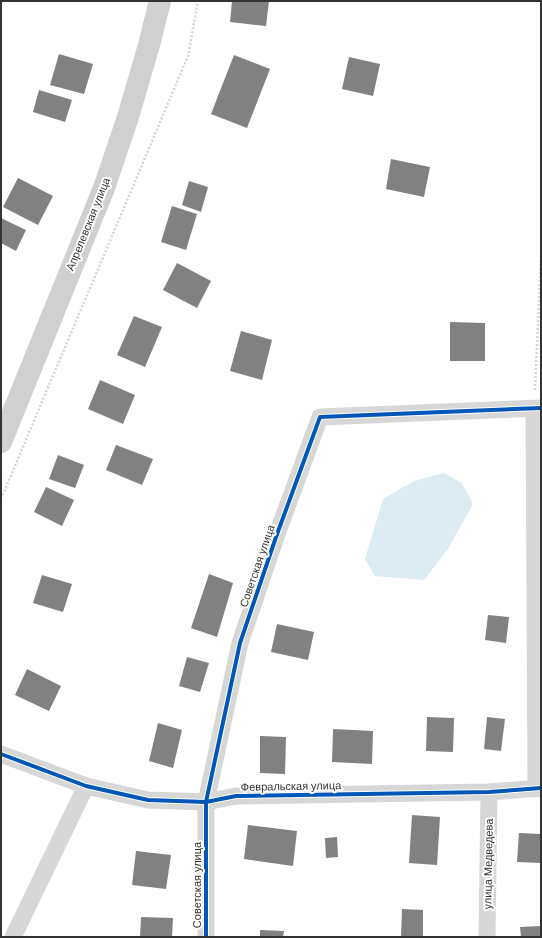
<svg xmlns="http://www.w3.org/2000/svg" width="542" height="938" viewBox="0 0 542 938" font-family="'DM Sans',sans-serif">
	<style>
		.water { fill: #ddebf3 }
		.building { fill: #818181 }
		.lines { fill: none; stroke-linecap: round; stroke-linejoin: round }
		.path { stroke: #d6d6d6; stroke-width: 2.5; stroke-dasharray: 2 2; stroke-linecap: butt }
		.street { stroke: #d7d7d7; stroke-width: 17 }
		.secondary { stroke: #d0d0d0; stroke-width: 22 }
		.cycleway-casing { stroke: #fff; stroke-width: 6 }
		.cycleway { stroke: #0057b8; stroke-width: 4 }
		.labels { text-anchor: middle; stroke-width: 4; stroke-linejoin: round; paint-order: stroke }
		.street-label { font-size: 11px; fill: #333; stroke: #fff }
	</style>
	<rect width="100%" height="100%" fill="#fff"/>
	<path class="water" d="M444,473L462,483L473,504L448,549L424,580L375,576L365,559L383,499L414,481Z"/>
	<g class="building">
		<path d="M232,1H269L266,26L230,22Z"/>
		<path d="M59,54L93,64L84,94L50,85Z"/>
		<path d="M234,55L270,69L247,128L211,114Z"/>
		<path d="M349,57L380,64L373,96L342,89Z"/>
		<path d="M39,90L72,100L65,122L33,112Z"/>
		<path d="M391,159L430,167L424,197L386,189Z"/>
		<path d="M18,178L53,196L38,225L3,207Z"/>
		<path d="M189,181L208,187L201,212L182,205Z"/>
		<path d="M172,206L197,214L186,250L161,242Z"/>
		<path d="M1,218L26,230L16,251L1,243Z"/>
		<path d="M177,263L211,281L197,308L163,290Z"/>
		<path d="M134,316L162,327L145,367L117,355Z"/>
		<path d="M450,322L485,323V361H450Z"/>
		<path d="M241,331L272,340L262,380L230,371Z"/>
		<path d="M100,380L135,395L123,424L88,409Z"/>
		<path d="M116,445L153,459L142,485L106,470Z"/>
		<path d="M58,455L84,465L75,488L49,479Z"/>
		<path d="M46,487L74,500L62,526L34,512Z"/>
		<path d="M209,574L233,583L217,637L191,628Z"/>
		<path d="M42,575L72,584L63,612L33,603Z"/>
		<path d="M488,615L509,617L506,643L485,640Z"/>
		<path d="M277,624L314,632L308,660L271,652Z"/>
		<path d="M187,657L209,663L200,692L179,686Z"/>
		<path d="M27,669L61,686L49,711L15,695Z"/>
		<path d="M427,717L454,718L453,752L426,751Z"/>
		<path d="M487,717L505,719L501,751L484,749Z"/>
		<path d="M158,723L182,730L173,768L149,761Z"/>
		<path d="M333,729L373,731L372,764L332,762Z"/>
		<path d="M260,736L286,737L285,774L260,773Z"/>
		<path d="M412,815L440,817L437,865L409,863Z"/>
		<path d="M248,825L297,831L293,866L244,859Z"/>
		<path d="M519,833L541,834V863L517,862Z"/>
		<path d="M337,837L338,857L326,858L325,838Z"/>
		<path d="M136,851L171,855L166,889L132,885Z"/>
		<path d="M402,909L423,910V937H401Z"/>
		<path d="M141,917L173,918L172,937H140Z"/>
		<path d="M541,926V937H521L520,927Z"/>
		<path d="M260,930L284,931L283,937H260Z"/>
	</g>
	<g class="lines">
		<g class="path">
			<path d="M535,390L541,255"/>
			<path d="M1,499L188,56L198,1"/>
		</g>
		<g class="street">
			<path d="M534,409L536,789"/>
			<path d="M1,754L86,786L148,800L206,802L236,796L489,792L541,788"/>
			<path d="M13,937L86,786"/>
			<path d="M206,937V802L240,643L276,537L320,417L541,408"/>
			<path d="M487,937L489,792"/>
		</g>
		<path class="secondary" d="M1,442L104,188L128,117L149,45L160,1"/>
		<defs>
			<g id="cycleway">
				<path d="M1,754L86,786L148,800L206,802L236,796L489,792L541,788"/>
				<path d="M206,937V802L240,643L276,537L320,417L541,408"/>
			</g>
		</defs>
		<use href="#cycleway" class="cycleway-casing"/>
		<use href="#cycleway" class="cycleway"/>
	</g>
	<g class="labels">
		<g class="street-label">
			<text transform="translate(88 224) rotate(-68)" y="4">Апрелевская улица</text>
			<text transform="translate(257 566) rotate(-71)" y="4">Советская улица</text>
			<text transform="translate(291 786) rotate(-1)" y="4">Февральская улица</text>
			<text transform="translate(488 864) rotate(-89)" y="4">улица Медведева</text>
			<text transform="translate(197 885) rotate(-90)" y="4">Советская улица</text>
		</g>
	</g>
	<rect width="542" height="938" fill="none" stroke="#333333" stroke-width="4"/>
</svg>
